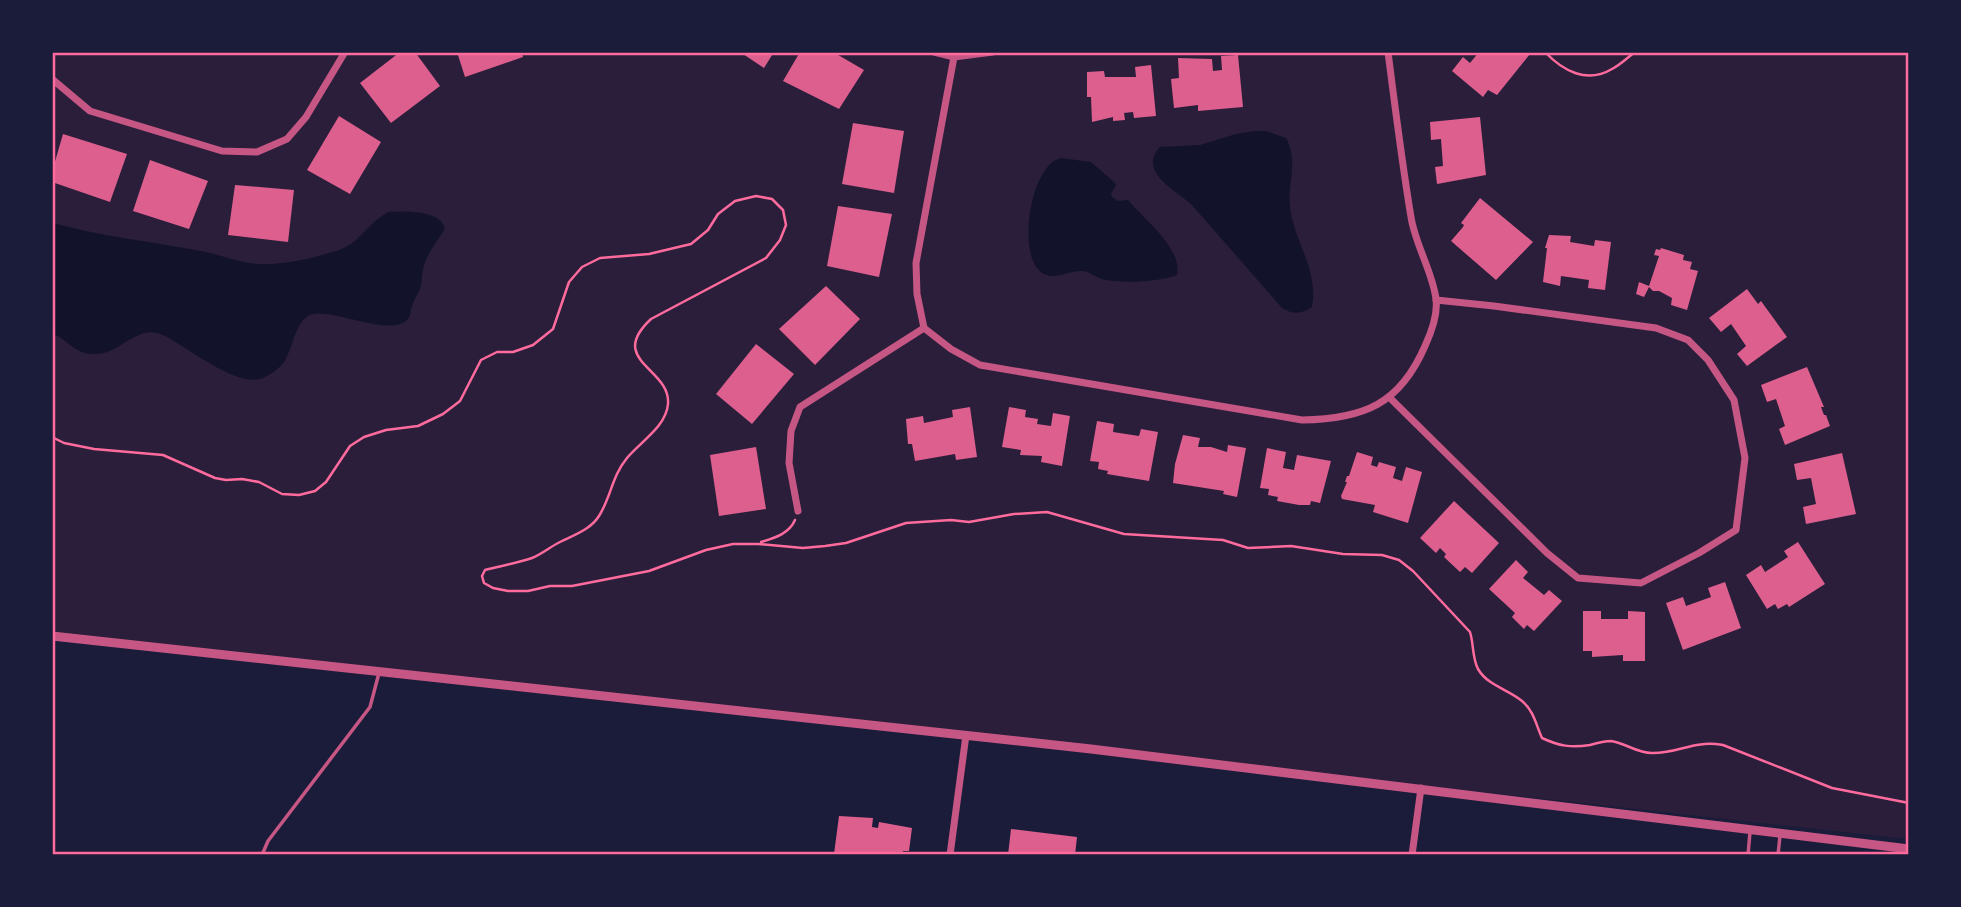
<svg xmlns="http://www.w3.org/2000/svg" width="1961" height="907" viewBox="0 0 1961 907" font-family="Manrope,sans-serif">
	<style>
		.green { fill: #2a1e3b }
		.water { fill: #12122b }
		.building { fill: #dd5f8e }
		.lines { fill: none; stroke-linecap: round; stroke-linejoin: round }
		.path { stroke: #ff6b9d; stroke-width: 2.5 }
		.service { stroke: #c65784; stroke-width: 3.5 }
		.minor { stroke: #c65784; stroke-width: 7 }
		.tertiary { stroke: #c65784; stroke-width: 9 }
		.neatline { fill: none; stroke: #ff6b9d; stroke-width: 2.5 }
	</style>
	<rect width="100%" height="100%" fill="#1b1b3a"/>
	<path class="green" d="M53,53H1908V839L53,635Z"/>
	<g class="water">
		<path d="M1255,131H1266L1286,138C1299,162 1287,183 1290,207C1294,242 1319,270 1312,307C1301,314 1293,315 1282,308L1192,205C1176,190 1137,172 1160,147L1200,145L1236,134Z"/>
		<path d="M1061,158L1091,162L1114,182L1116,185L1111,194L1112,197L1118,201L1128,200C1144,219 1183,249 1177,275C1159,282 1120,284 1102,279C1095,277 1089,271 1082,271C1069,270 1054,282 1041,272C1016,253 1031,164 1061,158Z"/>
		<path d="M389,212C405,211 441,210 445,229C437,241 429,251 424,265C422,272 422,279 421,286C419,293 414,299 412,306C410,311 411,316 407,320C391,337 334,309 313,314C295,318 293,349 284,362C279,369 270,375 263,378C238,389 186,346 163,335C137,323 120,355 95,354C73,354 69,340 53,334V223C103,237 155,242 206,252C224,256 241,263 259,264C285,265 314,258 339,250C360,243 369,221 389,212Z"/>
	</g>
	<g class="building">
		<path d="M400,52H415L440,86L391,123L360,83Z"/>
		<path d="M457,52H522L523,57L465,77Z"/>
		<path d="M740,52H774L764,68Z"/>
		<path d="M800,52H833L864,70L839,109L783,81Z"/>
		<path d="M1479,52H1527L1530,54L1497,95L1488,90L1483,97L1452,71L1463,57L1470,63Z"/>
		<path d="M1238,55L1243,107L1198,111V105L1174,108L1171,79L1179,78L1178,58L1212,59L1213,71L1222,70L1221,56Z"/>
		<path d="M1151,65L1156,116L1134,118L1133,112L1124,113L1125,120L1113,121V117L1092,122L1091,97H1087V72L1104,71L1105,77H1136L1135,67Z"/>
		<path d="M339,116L381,142L350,194L307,170Z"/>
		<path d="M1480,117L1486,175L1437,184L1435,167L1443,166L1441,139L1431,140L1430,122Z"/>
		<path d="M853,123L904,131L894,193L842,184Z"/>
		<path d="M63,134L127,154L110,202L52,182V172Z"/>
		<path d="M150,160L208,181L189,229L133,211Z"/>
		<path d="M235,185L294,190L288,242L228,235Z"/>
		<path d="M1480,198L1533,242L1496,280L1451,241L1463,227L1464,225L1461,223Z"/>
		<path d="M838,206L892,214L879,277L827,266Z"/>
		<path d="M1549,235L1571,236L1570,242L1594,246L1595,240L1611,242L1605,290L1588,288L1589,280L1561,276L1560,286L1543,282L1547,248H1545Z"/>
		<path d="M1661,248L1684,255L1683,260L1692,262L1690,269L1698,271L1687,310L1671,305L1672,298L1659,291H1653L1649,287L1644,297L1636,294L1639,282L1649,286L1659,256L1654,255L1656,249L1660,250Z"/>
		<path d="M826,286L860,319L815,365L779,329Z"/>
		<path d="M1747,289L1758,304L1761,301L1787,337L1747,366L1737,354L1746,346L1731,324L1721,332L1709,318Z"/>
		<path d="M756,344L794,374L752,424L716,394Z"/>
		<path d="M1807,367L1824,407H1821L1824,415H1826L1830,426L1785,445L1779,429L1785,426L1776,399L1767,402L1761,385Z"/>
		<path d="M970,407L977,457L956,460L955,454L915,461L912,444H908L906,419L923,416L924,423L953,417L952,410Z"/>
		<path d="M1009,407L1026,410L1025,417L1038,419L1037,424L1051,426L1053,413L1070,416L1062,466L1041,462L1042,456L1020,455L1021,450L1002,447Z"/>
		<path d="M1097,421L1114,424L1113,432L1139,436L1141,429L1158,432L1149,481L1107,474L1108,471L1098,469L1099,462L1090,461Z"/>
		<path d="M1183,435L1200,438L1198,447H1211L1227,452L1228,445L1246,448L1237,497L1223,494L1224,491L1173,483L1175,464Z"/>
		<path d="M756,447L766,509L719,516L710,455Z"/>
		<path d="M1267,448L1286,452L1283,468L1294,470L1297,455L1331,461L1320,503L1311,501L1310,505H1299L1277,501L1278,497L1268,495L1269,489L1260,488Z"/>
		<path d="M1357,452L1373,457L1371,465L1377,467L1379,462L1396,467L1393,478L1402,481L1406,467L1422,472L1408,523L1373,512L1375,505L1342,499L1341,496L1347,482H1345L1347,476H1349Z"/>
		<path d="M1842,453L1856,514L1806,524L1803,507L1816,504L1811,478L1797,480L1794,464Z"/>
		<path d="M1454,501L1499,543L1472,573L1465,567L1460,572L1444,557L1446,554L1440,548L1436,553L1420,538Z"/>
		<path d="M1798,542L1825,584L1789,607L1787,604L1778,609L1775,604L1767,609L1746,575L1761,565L1765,572L1788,557L1784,551Z"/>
		<path d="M1516,560L1528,572L1523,578L1544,595L1549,590L1562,601L1534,631L1527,625L1524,629L1512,617L1515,613L1489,589Z"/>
		<path d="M1725,582L1741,628L1683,650L1666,603L1683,597L1686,606L1711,597L1708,588Z"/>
		<path d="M1583,611H1601V619H1628V611L1645,612V661H1623V655L1592,657V651H1583Z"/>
		<path d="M839,816L873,818L872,827L878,828L879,822L912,828L909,851H903L902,855L859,852V855L834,854Z"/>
		<path d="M1011,829L1077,837L1075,855H1008Z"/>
	</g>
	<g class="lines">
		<g class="path">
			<path d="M1545,52C1563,71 1587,84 1612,69C1620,65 1627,58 1635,52"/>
			<path d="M1668,52H1681"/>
			<path d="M52,437L64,443L94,449L163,455L215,478L226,480L242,479L259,482L282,494L299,495L315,491L326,482L350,446L364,437L386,430L418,426L443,414L460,401L481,360L497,352H513L533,345L553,329L569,282L582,267L600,258L649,254L691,244L708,230L718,214L735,201L756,196L772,199L783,210L786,225L780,240L766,258L651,319C606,361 671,368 668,404C666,427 640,442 627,458C612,476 611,497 599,516C590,530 574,535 560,542C550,547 542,554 532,558C517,563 501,566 485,570L482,576L484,583L493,588L508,591H528L550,586H572L649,571L706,550L733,544H758L803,548L825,546L846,543L906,523L951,520L969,522L1014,514L1047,512L1124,534L1223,540L1248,548L1291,546L1343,554L1382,555L1399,560L1413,571L1470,632C1474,645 1472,657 1478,669C1488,686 1508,689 1522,701C1534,711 1536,725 1542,738C1559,746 1571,748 1590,745C1597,743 1604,741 1611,741C1626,743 1638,754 1653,753C1681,753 1692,740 1723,745L1832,788L1909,803"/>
			<path d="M761,542C774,538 789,534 795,520"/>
		</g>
		<g class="service">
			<path d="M262,855L268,841L370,707L379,673"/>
			<path d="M1748,855L1750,832"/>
			<path d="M1778,855L1780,836"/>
		</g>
		<g class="minor">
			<path d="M934,52L954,57L993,52"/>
			<path d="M954,57L916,263L917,294L924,328L951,349L980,365L1302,420C1364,419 1400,404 1425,346C1431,333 1438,314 1436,299C1433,273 1415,244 1411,217C1402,163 1395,107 1388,52"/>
			<path d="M52,79L90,111L222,151L257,152L287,139L306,117L345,52"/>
			<path d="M1390,398L1547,553L1578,578L1641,583L1699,553L1736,530L1745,458L1734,400L1708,360L1688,340L1656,328L1494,306L1436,300"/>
			<path d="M798,511L789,463L791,431L800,407L924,328"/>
			<path d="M950,855L966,735"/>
			<path d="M1412,855L1421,788"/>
		</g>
		<path class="tertiary" d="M52,636L1091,749L1909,849"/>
	</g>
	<rect width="1961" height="907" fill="none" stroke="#1b1b3a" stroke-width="108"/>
	<rect x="54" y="54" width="1853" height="799" class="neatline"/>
</svg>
